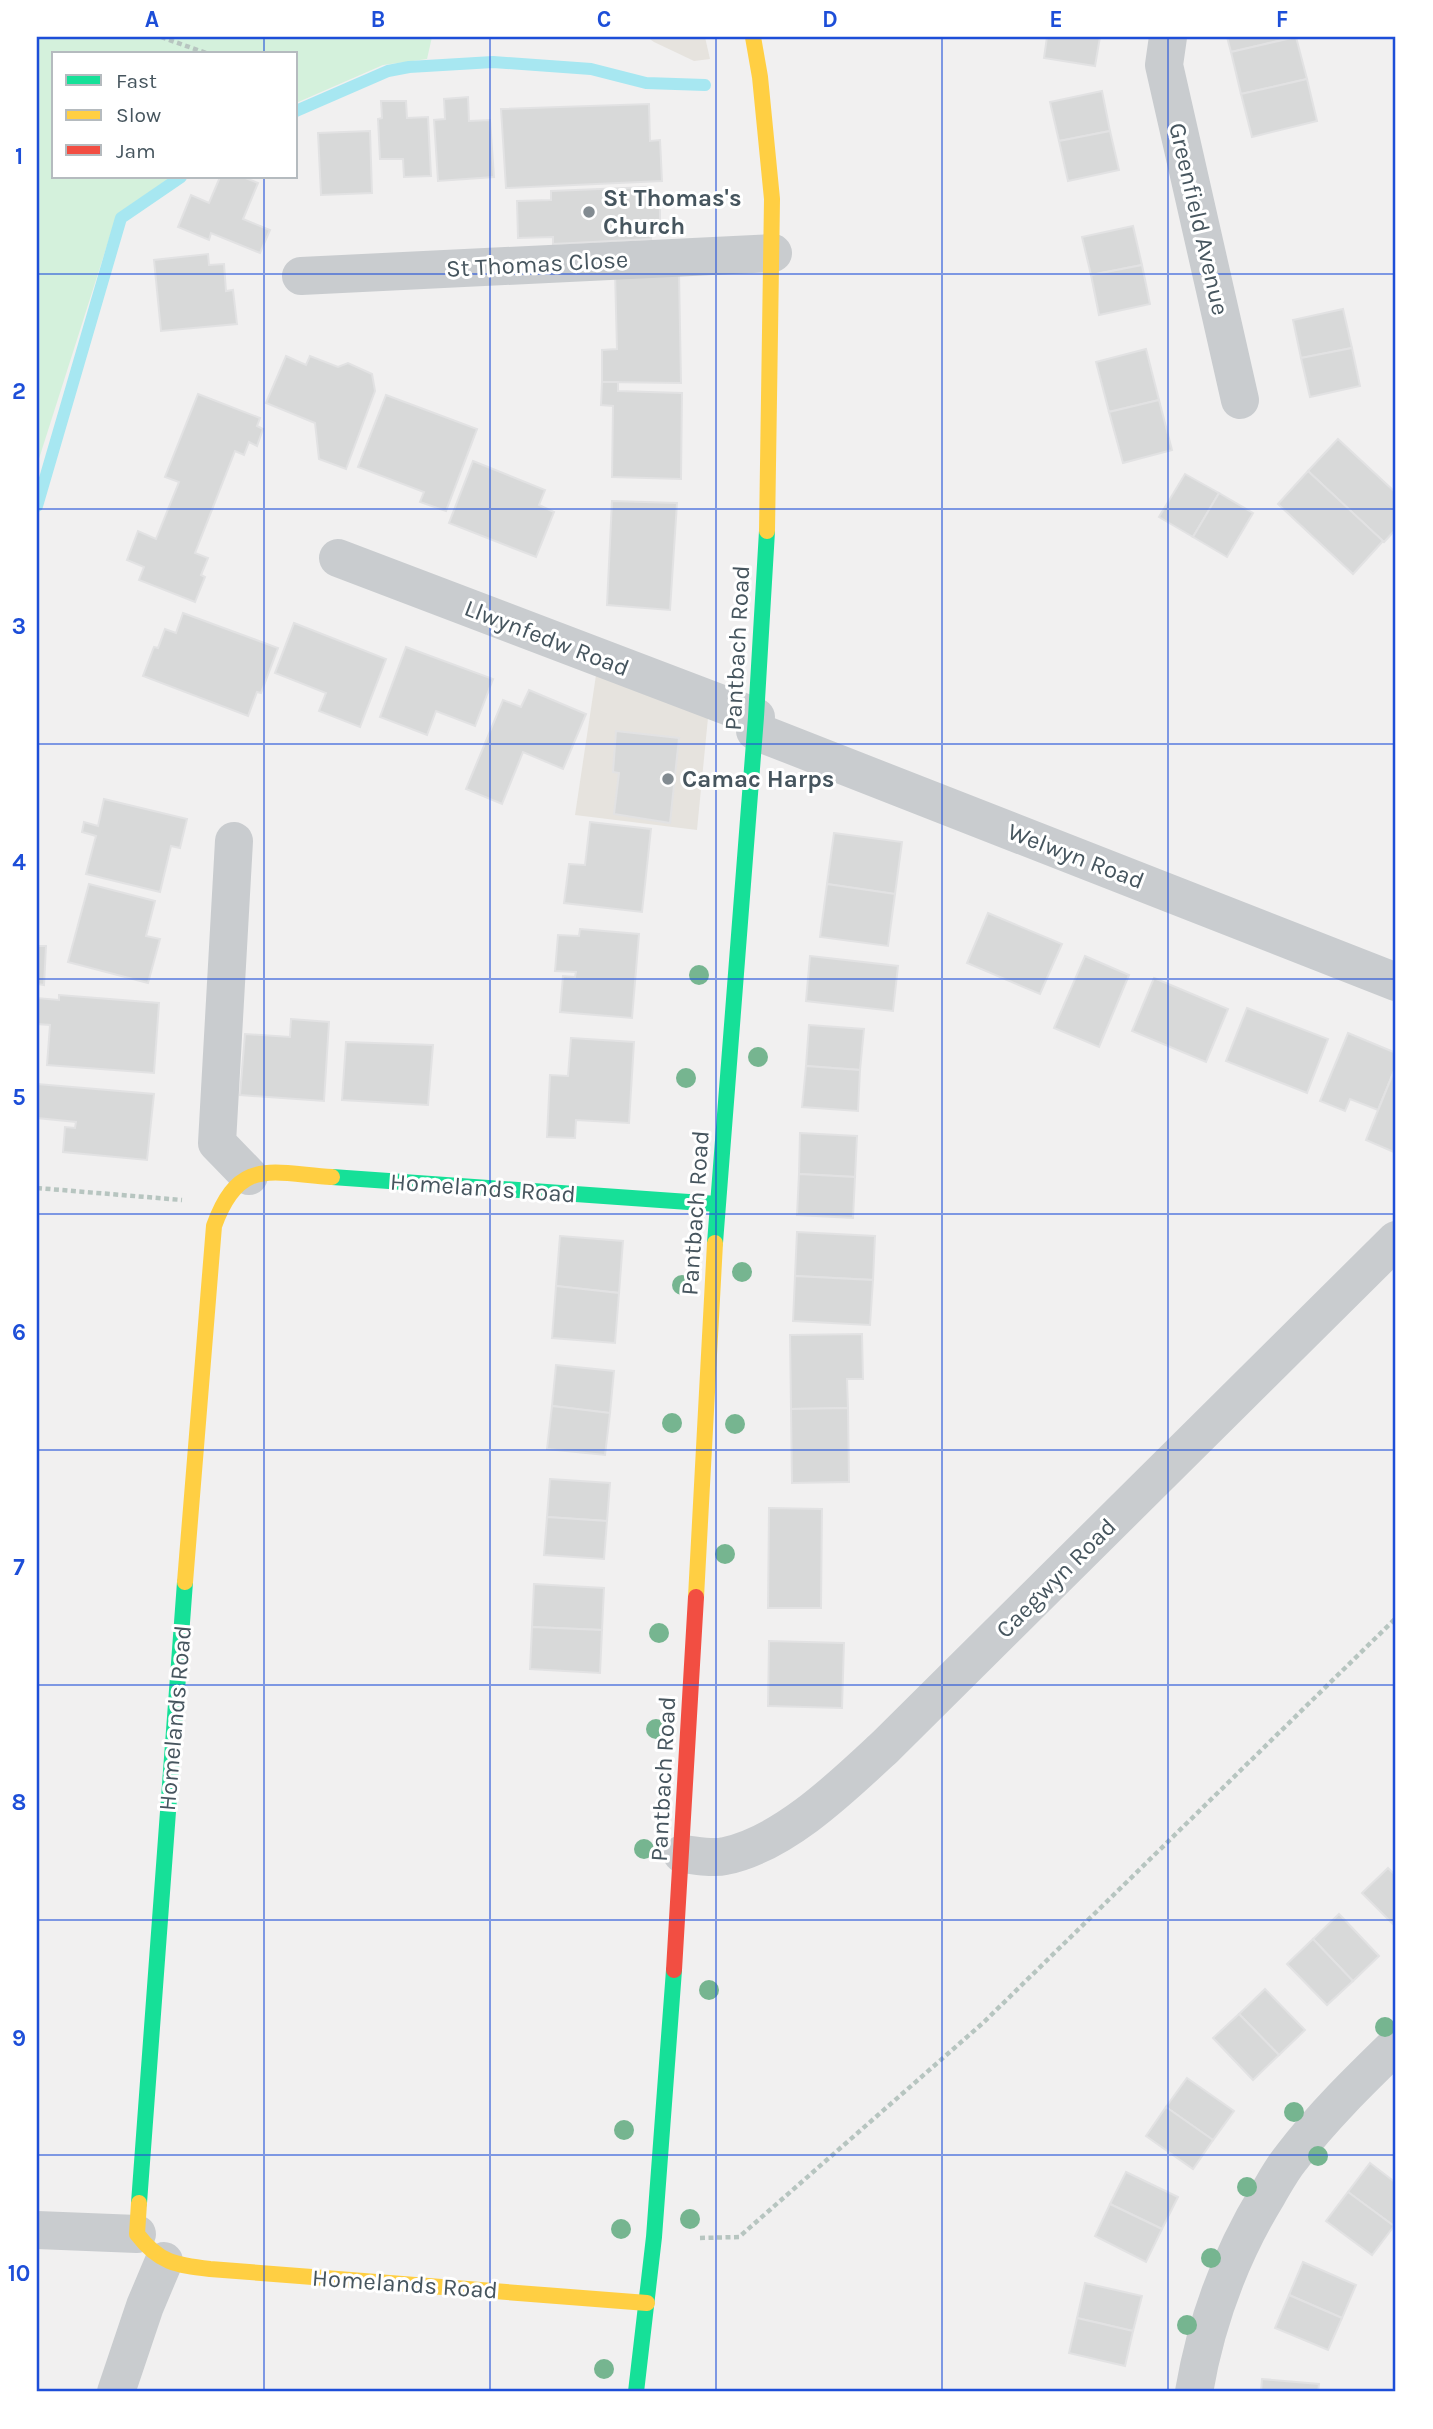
<svg xmlns="http://www.w3.org/2000/svg" width="1433" height="2429" viewBox="0 0 1433 2429" font-family="Karla,sans-serif">
	<style>
		.commercial { fill: #e6e3de }
		.green { fill: #d4f1dc }
		.lines { fill: none; stroke-linecap: round; stroke-linejoin: round }
		.stream { stroke: #a7e7f1; stroke-width: 12 }
		.building { fill: #d8d9d9; stroke: #e2e2e3; stroke-width: 2 }
		.path { stroke: #b7c5c0; stroke-width: 4.5; stroke-dasharray: 5 3.5; stroke-linecap: butt }
		.street { stroke: #c9cccf; stroke-width: 38 }
		.fast { stroke: #16e098; stroke-width: 16 }
		.slow { stroke: #ffcf43; stroke-width: 16 }
		.jam { stroke: #f24e42; stroke-width: 16 }
		.tree { fill: #76b590 }
		.grid { fill: none; stroke: #1d4ed8; stroke-width: 2; stroke-opacity: 0.55 }
		.poi-dot { fill: #828b91; stroke: #fff; stroke-width: 2.5 }
		.labels { text-anchor: middle; stroke-width: 6; stroke-linejoin: round; paint-order: stroke }
		.poi-label { font-size: 24px; font-weight: bold; fill: #46555e; stroke: #fff; text-anchor: start }
		.street-label { font-size: 24px; fill: #46555e; stroke: #fff }
		.neatline { fill: none; stroke: #1d4ed8; stroke-width: 2.5 }
		.grid-label { font-size: 23px; text-anchor: middle; font-weight: bold; fill: #1d4ed8 }
	</style>
	<rect width="100%" height="100%" fill="#f1f0f0"/>
	<g class="commercial">
		<path d="M647,37H705L710,59L694,61L654,42Z"/>
		<path d="M596,675L708,718L697,830L575,815Z"/>
	</g>
	<path class="green" d="M37,37H432L427,59L383,65L296,103V54H54V177H171L117,214L37,465Z"/>
	<g class="lines">
		<g class="stream">
			<path d="M296,111L388,71L409,67L493,62L591,69L646,83L705,85"/>
			<path d="M37,506L121,218L181,177"/>
		</g>
	</g>
	<g class="building">
		<path d="M1047,37H1100L1095,66L1044,58Z"/>
		<path d="M1227,37H1295L1231,52Z"/>
		<path d="M1296,37L1307,79L1241,94L1231,52Z"/>
		<path d="M1307,79L1317,121L1252,137L1241,94Z"/>
		<path d="M1102,91L1110,131L1059,141L1050,102Z"/>
		<path d="M468,97L469,121L490,120L494,177L438,181L434,120L445,119L444,99Z"/>
		<path d="M381,101H406L407,118L428,117L431,176L404,177L403,159H380L378,119L382,118Z"/>
		<path d="M649,104L650,141L660,140L662,181L506,188L501,109Z"/>
		<path d="M370,131L372,193L321,195L318,133Z"/>
		<path d="M1110,131L1119,170L1068,181L1059,141Z"/>
		<path d="M220,177H243L258,183L243,219L270,230L260,253L211,233L209,240L178,227L191,195L209,203Z"/>
		<path d="M649,187V203L660,202V222H650L651,239L553,244V237L518,238L517,201L551,200V191Z"/>
		<path d="M1133,226L1142,265L1091,275L1082,237Z"/>
		<path d="M208,254L209,265L224,264L226,291L233,290L237,324L161,331L154,260Z"/>
		<path d="M1142,265L1150,304L1099,315L1091,275Z"/>
		<path d="M615,272H679L681,383L602,382V350L617,349Z"/>
		<path d="M1343,309L1352,348L1301,358L1293,320Z"/>
		<path d="M1352,348L1360,386L1310,397L1301,358Z"/>
		<path d="M1146,349L1159,400L1109,412L1096,362Z"/>
		<path d="M286,356L306,365L310,356L338,367L348,363L372,374L375,391L346,469L319,459L315,423L266,403Z"/>
		<path d="M602,382H618V391L682,393L681,479L612,477L613,406L601,405Z"/>
		<path d="M198,394L260,418L257,426L263,429L257,446L249,442L244,455L235,451L195,553L208,558L201,575L205,577L195,602L139,580L144,567L127,560L138,531L156,539L179,482L165,477Z"/>
		<path d="M386,395L477,429L446,511L420,502L424,492L358,467Z"/>
		<path d="M1159,400L1172,450L1123,463L1109,412Z"/>
		<path d="M1338,439L1396,493V529L1384,542L1308,471Z"/>
		<path d="M473,461L545,490L539,505L554,512L536,557L449,523Z"/>
		<path d="M1308,471L1383,541L1353,574L1278,504Z"/>
		<path d="M1185,474L1219,493L1193,537L1159,517Z"/>
		<path d="M1219,493L1253,513L1227,557L1193,537Z"/>
		<path d="M612,501L677,503L670,610L607,605Z"/>
		<path d="M183,613L278,648L261,693L257,692L248,716L143,676L154,647L158,648L165,629L176,633Z"/>
		<path d="M294,623L386,659L360,727L319,711L326,693L275,673Z"/>
		<path d="M406,647L493,679L475,726L436,711L427,735L380,717Z"/>
		<path d="M529,690L586,714L563,769L523,752L502,804L466,789L503,700L521,707Z"/>
		<path d="M616,731L679,738L670,823L614,814L619,773L613,772Z"/>
		<path d="M104,799L187,819L180,848L171,846L160,892L86,874L96,836L82,832L84,822L98,826Z"/>
		<path d="M590,822L651,829L642,912L564,903L569,864L585,865Z"/>
		<path d="M834,833L902,842L895,894L827,884Z"/>
		<path d="M89,884L155,901L146,936L160,939L148,983L68,962Z"/>
		<path d="M827,884L895,894L888,946L820,937Z"/>
		<path d="M988,913L1062,944L1040,994L967,963Z"/>
		<path d="M580,929L639,934L632,1018L560,1012L563,976L575,977L576,972L555,971L558,935L579,936Z"/>
		<path d="M37,946H46L44,985L37,984Z"/>
		<path d="M810,956L898,966L893,1011L806,1001Z"/>
		<path d="M1085,956L1129,975L1099,1047L1054,1028Z"/>
		<path d="M1154,978L1228,1009L1206,1062L1132,1031Z"/>
		<path d="M59,995L159,1003L154,1073L47,1065L50,1025L37,1024V998L59,1000Z"/>
		<path d="M1247,1008L1328,1039L1307,1093L1226,1061Z"/>
		<path d="M291,1019L329,1022L324,1101L240,1095L245,1034L290,1037Z"/>
		<path d="M809,1025L864,1029L860,1070L806,1066Z"/>
		<path d="M1348,1033L1396,1053V1066L1378,1110L1350,1099L1345,1111L1320,1101Z"/>
		<path d="M571,1038L634,1042L629,1123L576,1120L575,1138L547,1137L550,1075L568,1076Z"/>
		<path d="M346,1042L433,1045L428,1105L342,1100Z"/>
		<path d="M806,1066L860,1070L858,1111L802,1107Z"/>
		<path d="M1396,1066V1153L1366,1140Z"/>
		<path d="M37,1084L154,1094L147,1160L63,1152L65,1127L75,1128L76,1122L37,1118Z"/>
		<path d="M800,1133L857,1136L855,1177L799,1174Z"/>
		<path d="M799,1174L855,1177L853,1218L797,1215Z"/>
		<path d="M797,1232L875,1236L873,1280L795,1276Z"/>
		<path d="M560,1236L623,1241L619,1293L556,1286Z"/>
		<path d="M795,1276L873,1280L870,1325L793,1321Z"/>
		<path d="M556,1286L619,1293L615,1343L552,1338Z"/>
		<path d="M862,1334L863,1379H847L848,1408L791,1409L790,1335Z"/>
		<path d="M556,1365L614,1371L610,1413L552,1406Z"/>
		<path d="M552,1406L610,1413L605,1455L547,1449Z"/>
		<path d="M848,1408L849,1482L792,1483L791,1409Z"/>
		<path d="M550,1479L610,1483L607,1521L547,1517Z"/>
		<path d="M769,1508L822,1509L821,1608H768Z"/>
		<path d="M547,1517L607,1521L604,1559L544,1555Z"/>
		<path d="M534,1584L604,1588L602,1630L532,1627Z"/>
		<path d="M532,1627L602,1630L600,1673L530,1669Z"/>
		<path d="M769,1641L844,1643L842,1708L768,1706Z"/>
		<path d="M1388,1868L1396,1876V1927L1362,1893Z"/>
		<path d="M1339,1914L1379,1956L1353,1981L1313,1939Z"/>
		<path d="M1313,1939L1353,1981L1327,2005L1287,1964Z"/>
		<path d="M1265,1989L1305,2030L1279,2055L1239,2014Z"/>
		<path d="M1239,2014L1279,2055L1253,2080L1213,2038Z"/>
		<path d="M1187,2078L1234,2111L1213,2140L1166,2107Z"/>
		<path d="M1166,2107L1213,2140L1193,2169L1146,2136Z"/>
		<path d="M1370,2163L1396,2183V2223L1394,2226L1348,2192Z"/>
		<path d="M1126,2172L1178,2197L1162,2229L1110,2204Z"/>
		<path d="M1348,2192L1394,2226L1372,2255L1326,2221Z"/>
		<path d="M1110,2204L1162,2229L1146,2262L1095,2236Z"/>
		<path d="M1303,2262L1356,2285L1342,2318L1289,2295Z"/>
		<path d="M1085,2283L1142,2296L1133,2331L1077,2318Z"/>
		<path d="M1289,2295L1342,2318L1328,2350L1275,2328Z"/>
		<path d="M1077,2318L1133,2331L1125,2366L1069,2353Z"/>
		<path d="M1262,2379L1319,2384L1318,2392H1261Z"/>
	</g>
	<g class="lines">
		<g class="path">
			<path d="M161,37L209,54"/>
			<path d="M37,1188L182,1200"/>
			<path d="M700,2238L739,2237L984,2022L1396,1618"/>
		</g>
		<g class="street">
			<path d="M1168,37L1164,65L1240,400"/>
			<path d="M301,276L773,253"/>
			<path d="M338,558L756,717"/>
			<path d="M755,731L1396,982"/>
			<path d="M234,841L217,1143L249,1176"/>
			<path d="M682,1854C695,1855 712,1859 725,1856C784,1844 843,1786 886,1746L1396,1240"/>
			<path d="M37,2230L137,2234"/>
			<path d="M116,2392L145,2306L164,2261"/>
			<path d="M1194,2392C1206,2321 1230,2256 1268,2194C1275,2182 1282,2169 1291,2158C1322,2117 1359,2081 1396,2045"/>
		</g>
		<g class="fast">
			<path d="M332,1177L717,1204"/>
			<path d="M715,1243L756,717L767,531"/>
			<path d="M139,2203L185,1582"/>
			<path d="M636,2392L654,2237L674,1970"/>
		</g>
		<g class="slow">
			<path d="M753,37L760,77L772,199L767,531"/>
			<path d="M185,1582L214,1226C239,1157 270,1173 332,1177"/>
			<path d="M696,1597L715,1243"/>
			<path d="M139,2203L137,2234C159,2263 176,2265 210,2269L647,2303"/>
		</g>
		<path class="jam" d="M674,1970L696,1597"/>
	</g>
	<g class="tree">
		<circle cx="699" cy="975" r="10"/>
		<circle cx="758" cy="1057" r="10"/>
		<circle cx="686" cy="1078" r="10"/>
		<circle cx="742" cy="1272" r="10"/>
		<circle cx="682" cy="1285" r="10"/>
		<circle cx="672" cy="1423" r="10"/>
		<circle cx="735" cy="1424" r="10"/>
		<circle cx="725" cy="1554" r="10"/>
		<circle cx="659" cy="1633" r="10"/>
		<circle cx="656" cy="1729" r="10"/>
		<circle cx="644" cy="1849" r="10"/>
		<circle cx="709" cy="1990" r="10"/>
		<circle cx="1385" cy="2027" r="10"/>
		<circle cx="1294" cy="2112" r="10"/>
		<circle cx="624" cy="2130" r="10"/>
		<circle cx="1318" cy="2156" r="10"/>
		<circle cx="1247" cy="2187" r="10"/>
		<circle cx="690" cy="2219" r="10"/>
		<circle cx="621" cy="2229" r="10"/>
		<circle cx="1211" cy="2258" r="10"/>
		<circle cx="1187" cy="2325" r="10"/>
		<circle cx="604" cy="2369" r="10"/>
	</g>
	<path class="grid" d="M264,37V54M490,37V2392M716,37V2392M942,37V2392M1168,37V2392M264,177V2392M37,274H1396M37,509H1396M37,744H1396M37,979H1396M37,1214H1396M37,1450H1396M37,1685H1396M37,1920H1396M37,2155H1396"/>
	<g class="poi-dot">
		<circle cx="589" cy="212" r="7"/>
		<circle cx="668" cy="779" r="7"/>
	</g>
	<g class="labels">
		<g class="poi-label">
			<text x="603" y="206">St Thomas's<tspan x="603" dy="28">Church</tspan></text>
			<text x="682" y="787">Camac Harps</text>
		</g>
		<g class="street-label">
			<text transform="translate(1199 219) rotate(77)" y="8">Greenfield Avenue</text>
			<text transform="translate(537 264) rotate(-3)" y="8">St Thomas Close</text>
			<text transform="translate(547 638) rotate(21)" y="8">Llwynfedw Road</text>
			<text transform="translate(737 648) rotate(-87)" y="8">Pantbach Road</text>
			<text transform="translate(1076 856) rotate(21)" y="8">Welwyn Road</text>
			<text transform="translate(483 1188) rotate(4)" y="8">Homelands Road</text>
			<text transform="translate(695 1213) rotate(-86)" y="8">Pantbach Road</text>
			<text transform="translate(1056 1578) rotate(-45)" y="8">Caegwyn Road</text>
			<text transform="translate(175 1718) rotate(-85)" y="8">Homelands Road</text>
			<text transform="translate(663 1779) rotate(-87)" y="8">Pantbach Road</text>
			<text transform="translate(405 2284) rotate(4)" y="8">Homelands Road</text>
		</g>
	</g>
	<rect width="1433" height="2429" fill="none" stroke="#ffffff" stroke-width="77"/>
	<rect x="52" y="52" width="245" height="126" fill="#ffffff" stroke="#b5bbbf" stroke-width="2"/>
	<rect x="66" y="75" width="35" height="10" fill="#16e098" stroke="#b5bbbf" stroke-width="2"/>
	<text x="116" y="88" font-size="21" fill="#46555e">Fast</text>
	<rect x="66" y="110" width="35" height="10" fill="#ffcf43" stroke="#b5bbbf" stroke-width="2"/>
	<text x="116" y="122" font-size="21" fill="#46555e">Slow</text>
	<rect x="66" y="145" width="35" height="10" fill="#f24e42" stroke="#b5bbbf" stroke-width="2"/>
	<text x="116" y="158" font-size="21" fill="#46555e">Jam</text>
	<rect x="38" y="38" width="1356" height="2352" class="neatline"/>
	<g class="grid-label">
		<text x="152" y="27">A</text>
		<text x="378" y="27">B</text>
		<text x="604" y="27">C</text>
		<text x="830" y="27">D</text>
		<text x="1056" y="27">E</text>
		<text x="1282" y="27">F</text>
		<text x="19" y="164">1</text>
		<text x="19" y="399">2</text>
		<text x="19" y="634">3</text>
		<text x="19" y="870">4</text>
		<text x="19" y="1105">5</text>
		<text x="19" y="1340">6</text>
		<text x="19" y="1575">7</text>
		<text x="19" y="1810">8</text>
		<text x="19" y="2046">9</text>
		<text x="19" y="2281">10</text>
	</g>
</svg>
